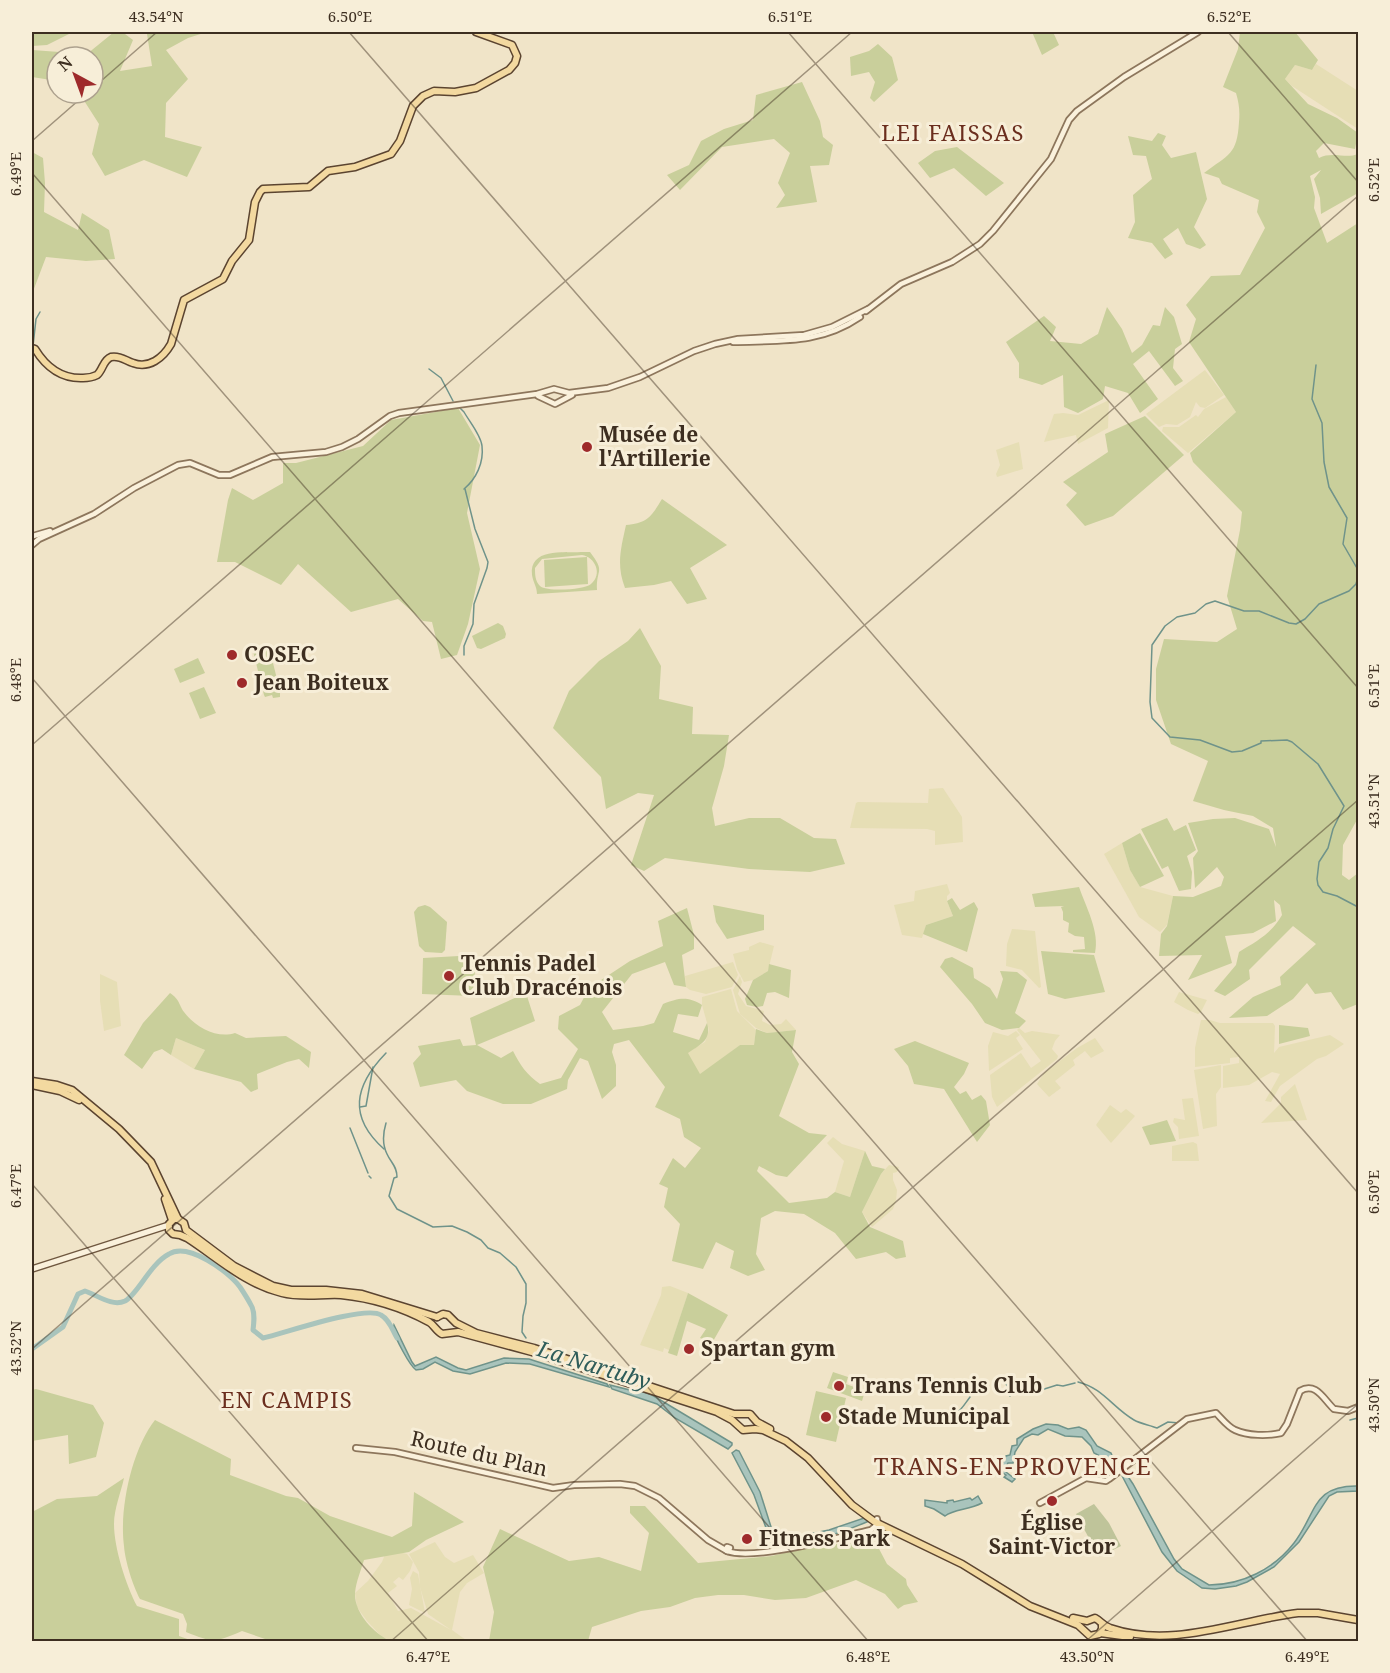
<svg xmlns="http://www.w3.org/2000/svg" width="1390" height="1673" viewBox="0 0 1390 1673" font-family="'Noto Serif',serif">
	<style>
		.farmland { fill: #e6deb5 }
		.green { fill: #c9cf9b; fill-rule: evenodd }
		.cemetery { fill: #bfc49a }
		.water { fill: #a9c4bc; stroke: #6f938a; stroke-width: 1.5 }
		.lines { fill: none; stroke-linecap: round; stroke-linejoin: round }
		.stream { stroke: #6f938a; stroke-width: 1.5 }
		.river { stroke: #a9c4bc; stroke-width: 5 }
		.tertiary-casing { stroke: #8d765c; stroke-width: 8 }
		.secondary-casing { stroke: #6f573f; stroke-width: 8 }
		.primary-casing { stroke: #5b4430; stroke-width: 9 }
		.tertiary { stroke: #faf1dc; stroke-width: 4.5 }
		.secondary { stroke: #faf1dc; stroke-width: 5 }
		.primary { stroke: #f3d9a0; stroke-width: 6 }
		.ticks { fill: none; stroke: #3d2e20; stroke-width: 1.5; stroke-opacity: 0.45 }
		.poi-dot { fill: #9e2a2b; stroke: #f7eed8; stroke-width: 2 }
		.labels { text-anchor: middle; stroke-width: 6; stroke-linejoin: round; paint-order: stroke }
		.poi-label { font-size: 21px; font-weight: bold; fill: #3d2e20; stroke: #f7eed8; text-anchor: start }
		.street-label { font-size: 21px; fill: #3d2e20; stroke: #f7eed8 }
		.neighbourhood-label { font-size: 22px; letter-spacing: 1.5px; fill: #6b2e1e; stroke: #f7eed8 }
		.water-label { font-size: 22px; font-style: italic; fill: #2f5d5a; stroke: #f7eed8 }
		.quarter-label { font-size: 24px; letter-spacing: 1.5px; fill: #6b2e1e; stroke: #f7eed8 }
		.neatline { fill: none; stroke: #3d2e20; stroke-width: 2 }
		.ticks-label { font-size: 15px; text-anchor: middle; fill: #3d2e20 }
	</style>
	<rect width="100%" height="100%" fill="#f0e4c8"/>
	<g class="farmland">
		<path d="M1316,64L1358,91V129L1292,86L1285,79L1295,65L1312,70Z"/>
		<path d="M1205,370L1224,395L1205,408L1200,407L1196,402L1190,417L1177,425L1166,424L1159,427L1146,414Z"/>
		<path d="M1226,397L1236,412L1188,453L1162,431L1163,427H1179L1196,415L1198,417L1204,409Z"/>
		<path d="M1109,400L1108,428L1078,444L1076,435L1044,442L1054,414L1063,413L1078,415Z"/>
		<path d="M1019,442L1023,469L997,477L996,474L1000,465L996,450Z"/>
		<path d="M943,788L962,817L963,842L935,845V831L927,829L850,828L856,803L858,802L928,803L929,789Z"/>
		<path d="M1122,843L1130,870L1140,887L1173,896L1167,925L1160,932L1139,917L1104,854Z"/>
		<path d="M947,884L950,893L947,896V901L953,916L926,925L922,938L902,935L894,905L914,901L915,891Z"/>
		<path d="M1012,929L1035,931L1041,987L1039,988L1022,970L1006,966L1007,944Z"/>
		<path d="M760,942L774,946L768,971L753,980L744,982L737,969L733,954L749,950V947Z"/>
		<path d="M733,962L738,975L732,987L706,994L690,990L686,987L685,976Z"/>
		<path d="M100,974L117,982L121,1026L104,1031L100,1001Z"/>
		<path d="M740,976L742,982L738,994L746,1006L764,1011L762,1021L770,1025L781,1024L786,1019L796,1030L767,1033L756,1028L740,1014L733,990Z"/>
		<path d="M731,989L737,1011L756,1030L754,1045H740L700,1075L687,1053L705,1042L709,1030L702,1005V997Z"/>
		<path d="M1179,992L1207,1000L1201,1012L1198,1014L1188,1010L1174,1002Z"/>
		<path d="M1201,1020H1210L1220,1023H1273L1275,1026L1274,1053L1279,1047L1330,1035L1344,1044L1326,1056L1317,1059L1280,1086L1271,1102L1265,1101L1280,1074L1272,1072L1249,1085L1223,1088V1066L1239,1063V1057L1230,1058V1063L1195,1067V1048Z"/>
		<path d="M1019,1028L1025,1033L1032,1031L1060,1035L1055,1041L1052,1049L1058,1056L1057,1059L997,1107L992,1097L990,1075L1021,1053L1031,1068L1041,1061L1017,1030Z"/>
		<path d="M1016,1031L1020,1035L1016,1038L1023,1049L989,1071L988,1046L993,1032L1008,1036Z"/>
		<path d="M176,1038L205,1050L194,1069L171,1055Z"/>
		<path d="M1095,1038L1104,1051L1091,1058L1085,1051L1073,1060L1075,1065L1055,1081L1061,1088L1049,1097L1037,1084L1044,1073L1077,1048Z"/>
		<path d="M1221,1065V1087L1216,1094L1217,1126L1203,1129L1194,1070Z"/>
		<path d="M1295,1084L1307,1120L1261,1123L1281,1103V1097Z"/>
		<path d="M1193,1098L1199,1136L1179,1139L1178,1127L1173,1122L1174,1118L1185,1120L1182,1099Z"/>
		<path d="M1110,1105L1121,1113L1126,1109L1135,1116L1111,1143L1096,1125Z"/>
		<path d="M833,1137L842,1144L865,1151L850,1197L835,1192L844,1161L827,1143Z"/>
		<path d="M1193,1142L1197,1144L1199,1161H1172V1146Z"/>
		<path d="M889,1165L899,1167L897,1172L893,1173V1180L897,1190L896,1201L893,1209L872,1227L862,1212L881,1174Z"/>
		<path d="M670,1286L688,1293L669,1350L664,1348L663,1352L640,1345L661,1295L662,1287Z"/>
		<path d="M435,1542L445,1557L454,1563L473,1555L484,1573L467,1583L460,1592L452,1630L466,1640L390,1641L382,1637L367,1621L357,1607L355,1593L368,1581L382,1562L387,1549L407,1554L413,1562L410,1571L403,1580L399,1577L393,1582L397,1586L388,1593L398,1611L411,1608L451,1630L428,1614L420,1587L419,1572L409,1554Z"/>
		<path d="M413,1571L418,1574L425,1613L409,1605L412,1589L410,1578Z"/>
	</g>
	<g class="green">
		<path d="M32,32H73L47,45L32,46Z"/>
		<path d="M114,32H125V34L133,40L120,71L152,66L147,34L159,32H207L188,38L166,50L188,79L166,103L165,137L202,147L187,177L144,160L105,176L92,154L99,124L83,99L73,93H93V57H57V83L51,80L32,77V50L87,54Z"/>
		<path d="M1032,32H1053L1059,45L1042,55Z"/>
		<path d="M1240,32H1295L1318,60L1312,70L1295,65L1285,79L1308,104L1337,118L1358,133L1355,149L1324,143L1316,151L1319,158C1332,151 1346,159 1358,154V193L1321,214L1320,198L1314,179L1321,170L1310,176L1315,197L1314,208L1327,243L1358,223V818L1343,845L1342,875L1349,880L1358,873V1004L1343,1010L1331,992L1315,994L1307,983L1293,999L1267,1016L1229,1018L1253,997L1281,985L1280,977L1316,944L1293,926L1249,970L1250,979L1225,996L1214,991L1236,965L1239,952C1257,941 1271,934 1282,915L1280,905L1274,900L1276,921L1253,933L1225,936L1232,963L1188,980L1202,955L1159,956L1161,934L1167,926L1173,896L1193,897L1221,886L1224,877L1217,867L1195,888L1193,858L1198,851L1188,823L1213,819L1235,818L1269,829L1276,847L1273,828L1253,816L1224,810L1193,801L1208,761L1171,744L1156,700V669L1164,639L1217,642L1237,629L1227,596L1240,530L1242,512L1193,462L1190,453L1236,412L1189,342L1196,319L1186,305L1211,276L1240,275L1265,228L1257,212L1259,200L1222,184L1219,178L1204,173C1229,154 1237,155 1239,122C1240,111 1239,103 1236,93L1223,87L1238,49Z"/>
		<path d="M878,44L892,57L898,80L874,102L870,98L875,82L869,72L851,76L850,57L869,51Z"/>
		<path d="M802,82L820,121L823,137L833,145L829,165L810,166L817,202L776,208L785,195L778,183L790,153L774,139L722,147L680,190L667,175L689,165L701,141L724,129L753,120L756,95Z"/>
		<path d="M1158,133L1166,136L1162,145L1171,158L1196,152L1207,199L1194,227L1206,245L1200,249L1186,244L1178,228L1163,239L1173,254L1165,259L1152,243L1128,238L1135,222L1133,195L1152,179L1146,156L1133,155L1128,136L1152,141Z"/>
		<path d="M957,147L1004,183L986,196L954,168L930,178L918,163L935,151Z"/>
		<path d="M32,152L43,158L45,183L44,212L78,230L82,213L109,230L115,259L86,261L46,257L32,294Z"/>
		<path d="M1107,307L1122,329L1132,353L1142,345L1153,325L1160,326L1165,307L1174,317L1182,344L1175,349L1173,368L1183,381L1175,386L1149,351L1133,364L1158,399L1140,413L1128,393L1105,386L1103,399L1078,413L1064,407L1063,375L1042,385L1019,378V363L1006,342L1044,316L1056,327L1050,341L1081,344L1098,334Z"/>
		<path d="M458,408L480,445L467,513L480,569L468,624L457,655L441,659L432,622L423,621L398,599L351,612L298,564L281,585L235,562H217L228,500L232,488L253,500L283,483V463H296L363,446L391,420Z"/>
		<path d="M1145,416L1184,455L1113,516L1085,526L1066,505L1077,493L1063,482L1108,452L1105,434Z"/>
		<path d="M662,499L727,545L690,568L707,599L687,604L671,581L654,585L625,588C616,565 621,548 626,525C648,523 651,517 662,499Z"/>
		<path d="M581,552H590C606,573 596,568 597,590L537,594C537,587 533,582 532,575C529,548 563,553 581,552ZM582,555C595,557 603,574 591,584C585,590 547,592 540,586C535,581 535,574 535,568L542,559Z"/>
		<path d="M587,557L588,584L545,587L544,560Z"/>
		<path d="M498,623L503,626L506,634L505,638L481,649L477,648L472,636Z"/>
		<path d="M640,628L661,666L659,699L693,707L692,734L729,735L724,766L712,808L715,826L749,818H780L814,838L836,839L845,864L810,872L749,869L665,858L644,871L631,865L654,795L638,793L606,809L601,777L553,728L569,691L599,661L628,641Z"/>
		<path d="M269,647L280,691V697L273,698L272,695L265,697L264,695L253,651Z"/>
		<path d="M198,658L205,673L180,683L174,669Z"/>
		<path d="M204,687L216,713L200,719L189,693Z"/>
		<path d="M1167,818L1174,831L1186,825L1196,850L1187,856L1192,872L1191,889L1179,891L1168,866L1162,869L1141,829Z"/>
		<path d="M1140,833L1164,876L1140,887L1130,870L1122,843Z"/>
		<path d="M1079,887C1086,907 1100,932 1095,953L1073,952V950L1085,949L1084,937L1075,936L1068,932L1069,923L1063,920V912L1061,907L1064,906L1035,907L1032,894Z"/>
		<path d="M952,898L960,910L974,902L978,909L967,952L923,934L926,925L953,916L947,901Z"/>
		<path d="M425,905L430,907L447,922L445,950L442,953L425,952L419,946L414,912L418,907Z"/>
		<path d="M713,905L764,915V930L727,939L716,922Z"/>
		<path d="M687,908L694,935V949L682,955L686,987L674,985L665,962L632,974L602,1012L613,1030L643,1026L654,1023L663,1004C679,998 687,996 702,1005L698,1017L678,1014L673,1032L699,1040L707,1023C712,1040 700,1045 688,1053L700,1074L740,1045H754L756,1029L767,1033L796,1030L792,1052L799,1064L779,1116L809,1133L827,1135L787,1177L776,1175L759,1166L757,1171L789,1203L827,1198L835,1192L850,1197L865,1151L872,1166L885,1169L881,1174L862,1212L870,1227L903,1241L906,1257L896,1259L886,1252L856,1259L835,1233L804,1214L775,1211L761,1218L756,1254L765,1270L748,1276L730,1268L734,1251L716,1242L703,1269L672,1261L680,1224L664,1207L668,1188L659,1184L673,1158L685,1168L701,1148L684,1137L680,1119L655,1107L665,1087L629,1040L614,1044L612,1052L616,1065V1086L602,1099L588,1061L580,1058L568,1080L567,1089L531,1104H503L467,1091L456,1080L420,1087L413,1063L421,1054L418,1046L460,1039L463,1046L476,1045L470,1018L526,993L535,1021L477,1045L501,1058L513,1051C520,1065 527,1075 540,1084L561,1078L578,1049L558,1029L559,1016L580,1005L589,988L630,961L663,946L658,921Z"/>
		<path d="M1041,951L1094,955L1105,992L1065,999L1048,994Z"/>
		<path d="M477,955L472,996L422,994L423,958Z"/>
		<path d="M952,957L973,968L974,978L990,988L997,999L1003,979L1000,971L1017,972L1027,980L1015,1013L1026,1021L1019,1028L1002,1030L985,1023L972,1004L940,967L945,959Z"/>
		<path d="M769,964L791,970L789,998L775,992L767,993L763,1006L757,1007L747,1005L745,999L753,980L768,971Z"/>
		<path d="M170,993C180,1000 178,1003 184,1012C195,1027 217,1039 235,1033L246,1038L286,1036L311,1052L309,1068L299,1059L287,1062L257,1074L258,1089L251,1092L241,1082L194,1069L205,1050L176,1038L171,1055L162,1049L154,1052L142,1069L124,1055L143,1023Z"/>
		<path d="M1279,1025L1308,1028L1310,1036L1279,1044Z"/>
		<path d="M915,1041L969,1063L964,1074L954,1087L960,1094L966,1091L972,1100L981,1095L986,1101L990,1125L977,1142L944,1089L914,1084L908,1066L894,1049Z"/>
		<path d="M1167,1120L1176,1141L1150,1145L1142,1127Z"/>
		<path d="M688,1293L728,1315L712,1343L700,1338L706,1329L687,1321L677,1356L668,1353Z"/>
		<path d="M833,1372L848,1377L846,1384L865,1391L862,1401L827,1388Z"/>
		<path d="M36,1389L93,1405L104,1423L96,1457L69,1464L68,1435L32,1441V1390Z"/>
		<path d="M816,1391L846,1398L836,1442L806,1435Z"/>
		<path d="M155,1420L231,1459L230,1475L286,1496L298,1498L330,1516L392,1537L412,1526L414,1492L464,1522L426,1540L409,1552L364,1560C361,1570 356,1582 355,1593C354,1613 374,1633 390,1641H271L242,1631C214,1643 214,1643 186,1632L187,1624L183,1614L140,1599C133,1586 125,1561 124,1546C119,1509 132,1449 155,1420Z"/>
		<path d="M124,1478C121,1492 114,1509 114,1524C114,1548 126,1585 137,1606L179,1619V1636L193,1641H32V1512L57,1499L97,1496Z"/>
		<path d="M630,1506H645L698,1563L772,1556L811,1546L851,1543L877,1545L887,1564L906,1579L907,1585L918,1602L904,1605L898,1609L885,1594L856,1580L806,1598L775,1600L744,1595H718L695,1598L670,1607L641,1611L592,1627L588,1641H489L494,1612L483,1567L500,1529L569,1561L599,1557L641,1571L649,1533L630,1513Z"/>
	</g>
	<path class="cemetery" d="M1094,1504L1109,1523L1121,1546L1099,1557L1076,1514Z"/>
	<g class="water">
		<path d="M394,1325L412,1362L415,1366L436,1357L458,1368L466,1370L504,1358L529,1359L607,1384L609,1387L530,1364L506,1363L470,1374L453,1371L435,1362L423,1369L416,1370C409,1365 396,1339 393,1330Z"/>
		<path d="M610,1385L630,1390L631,1387L652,1395L732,1443V1445L728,1449L675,1418L657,1404L612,1389Z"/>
		<path d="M1046,1424L1058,1425L1068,1429L1079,1427L1086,1430L1097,1446L1111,1453L1116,1465L1122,1468L1118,1471L1110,1469L1104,1458L1094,1453L1091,1446L1082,1437L1065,1436L1048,1429L1038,1435L1032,1434L1024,1438L1015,1452L1013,1463H1008L1006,1467V1472L1015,1479L1012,1482L1004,1477L1006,1475L1003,1473L1001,1466L1006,1456L1010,1455L1012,1446L1017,1445V1439L1033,1429Z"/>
		<path d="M736,1450L739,1451L760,1492L772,1530L779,1540L829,1530L864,1518L869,1521C846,1531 797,1549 773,1547L754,1495L732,1453Z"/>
		<path d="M1123,1469L1133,1484L1174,1559L1182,1569L1209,1585C1242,1585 1274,1569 1294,1543C1317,1513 1312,1485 1358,1486V1491L1337,1492L1329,1496L1299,1542L1274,1567L1247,1582L1236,1586L1215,1589L1202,1588L1177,1571L1162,1552L1120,1472Z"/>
		<path d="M978,1496L982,1503C969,1510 954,1509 945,1516L934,1509L925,1506V1500L947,1503V1501L953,1500L954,1502L970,1498L972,1500Z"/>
	</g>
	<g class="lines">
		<g class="stream">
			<path d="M33,346L36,319L40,312"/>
			<path d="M1316,365L1312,399L1322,423L1324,462L1329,487L1347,518L1343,544L1358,570"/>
			<path d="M429,369L441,378L453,401"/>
			<path d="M460,408L464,412C469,421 481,435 482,446C484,463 476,479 464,489"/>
			<path d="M1358,577L1356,584L1349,591L1319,604L1305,619L1296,624L1289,623L1259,611H1244L1215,601L1206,604L1195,613L1177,617L1165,626L1152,645L1150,702L1152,718L1170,737L1200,740L1232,752L1242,751L1261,743V741L1287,740L1292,742L1318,764L1344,806L1333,829L1328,848L1319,862L1317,879L1318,885L1323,892L1337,896L1358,907"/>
			<path d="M464,655V646L473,624L474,604L487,568L488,562L475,529L465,489"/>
			<path d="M360,1107L366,1106L373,1067"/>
			<path d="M386,1123C383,1133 382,1144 387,1154C391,1163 397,1166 397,1177L394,1178L389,1196L397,1209L433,1227L452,1226L467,1232L481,1240L488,1248L500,1253L516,1267L526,1284V1303L523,1316L522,1332L526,1338"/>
			<path d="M350,1128L368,1173"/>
			<path d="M384,1149C348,1117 354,1086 386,1053"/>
			<path d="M369,1176L371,1178"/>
			<path d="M1078,1382C1103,1388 1113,1408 1134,1420C1141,1424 1150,1425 1157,1428L1168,1422L1179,1423"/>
			<path d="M1006,1383L1010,1396"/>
			<path d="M1012,1395L1029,1389L1038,1391L1057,1385L1063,1386L1075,1383"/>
			<path d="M937,1418C958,1417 959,1412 970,1397"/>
			<path d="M1350,1420L1358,1418"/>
		</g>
		<path class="river" d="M32,1349L63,1327L78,1294L85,1291C97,1295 112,1307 125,1301C138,1294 150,1264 169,1254C188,1242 228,1271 240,1287C244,1293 249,1301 252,1307C255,1314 254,1322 253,1330L263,1338C285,1333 365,1305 381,1315C390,1320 392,1330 397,1338"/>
		<defs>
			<g id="tertiary">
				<path d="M866,311L901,284L952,262L980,244L993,231L1051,159L1069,120L1077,111L1124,77L1198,32"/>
				<path d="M733,342C780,340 819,345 860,317"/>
				<path d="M538,396L555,404L572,395"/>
				<path d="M33,536L50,531"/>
				<path d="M32,545L39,539L94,514L134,488L178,465L190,463L219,475H230L272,457L326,452L342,447L358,439L390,416L399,413L537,394L554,389L569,393L608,388L640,377L694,351L715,344L738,339L804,335L832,327L868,309"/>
				<path d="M356,1448L395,1452L553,1488L574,1485L620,1484L635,1486L659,1498L708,1540L727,1551"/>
				<path d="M1040,1503L1086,1478L1106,1481L1109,1479L1187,1419L1216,1413C1222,1419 1228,1427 1235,1430C1248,1436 1268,1436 1281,1433L1287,1424L1300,1391C1316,1381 1324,1400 1334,1409L1348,1411L1358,1407"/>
				<path d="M727,1547L730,1548L728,1551L726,1550Z"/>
				<path d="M727,1551C755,1561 839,1537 871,1530L878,1524L877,1519"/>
			</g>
			<path id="secondary" d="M32,1269L169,1225"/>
			<g id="primary">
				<path d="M32,348L35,349C46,367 61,379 83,378C88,378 93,377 97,375C103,370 103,360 111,357C120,355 126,361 133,363C149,369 163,358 171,344L184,300L223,279L232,261L249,240L255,202L260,192L263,189L309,187L328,171L355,167L391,154L400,141L413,106L423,96L434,91L455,92L476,88L509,70L515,63L517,56L512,45L476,32"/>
				<path d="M32,1081L57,1085L72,1090L119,1129L151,1162L178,1219L184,1223L186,1230L234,1266L273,1286L291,1290H326L362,1294L437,1317"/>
				<path d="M32,1085L60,1091L79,1100"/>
				<path d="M165,1199L172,1220"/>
				<path d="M178,1219H174L169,1224V1230L173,1234L180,1235L187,1238C218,1258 245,1284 282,1293C301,1298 322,1294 341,1295C371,1298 403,1308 429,1322C434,1325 436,1331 442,1334L458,1332L532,1352L717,1412L732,1420L743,1430L755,1429L763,1430L786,1441L808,1458L852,1505L875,1522L962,1564L1030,1606L1078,1625L1090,1636L1099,1634L1102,1629V1624"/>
				<path d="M437,1317L443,1314L448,1315L456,1323L476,1333L534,1348L734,1414H750L757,1422L770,1429"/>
				<path d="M1073,1618L1087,1621L1095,1618C1101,1621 1103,1626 1110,1628C1172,1649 1235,1621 1298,1613H1318L1358,1620"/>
				<path d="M1100,1633L1130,1637"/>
			</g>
		</defs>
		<use href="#tertiary" class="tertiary-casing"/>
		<use href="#secondary" class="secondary-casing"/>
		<use href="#primary" class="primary-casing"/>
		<use href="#tertiary" class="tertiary"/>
		<use href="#secondary" class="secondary"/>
		<use href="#primary" class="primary"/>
	</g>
	<path class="ticks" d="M349,32L1358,1193M788,32L1358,688M1228,32L1358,182M93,88L157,32M32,141L87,93M32,173L1308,1642M32,678L869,1642M32,745L852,32M32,1184L429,1642M32,1349L1358,196M390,1642L1358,800M1085,1642L1358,1404"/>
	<g class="poi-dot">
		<circle cx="587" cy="447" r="6"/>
		<circle cx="232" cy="655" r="6"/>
		<circle cx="242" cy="683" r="6"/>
		<circle cx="449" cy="976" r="6"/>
		<circle cx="689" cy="1349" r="6"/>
		<circle cx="839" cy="1386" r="6"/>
		<circle cx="826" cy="1417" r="6"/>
		<circle cx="1052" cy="1501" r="6"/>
		<circle cx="747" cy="1539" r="6"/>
	</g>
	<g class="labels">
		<g class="poi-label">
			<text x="599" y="442">Musée de<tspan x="599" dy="24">l'Artillerie</tspan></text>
			<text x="244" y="662">COSEC</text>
			<text x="254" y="690">Jean Boiteux</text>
			<text x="461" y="971">Tennis Padel<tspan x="461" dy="24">Club Dracénois</tspan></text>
			<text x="701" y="1356">Spartan gym</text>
			<text x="851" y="1393">Trans Tennis Club</text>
			<text x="838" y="1424">Stade Municipal</text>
			<text x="1052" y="1530" text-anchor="middle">Église<tspan x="1052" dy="24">Saint-Victor</tspan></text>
			<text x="759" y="1546">Fitness Park</text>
		</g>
		<g class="street-label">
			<text transform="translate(479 1454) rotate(13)" y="7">Route du Plan</text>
		</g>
		<g class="neighbourhood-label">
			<text x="953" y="141">LEI FAISSAS</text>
			<text x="287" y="1408">EN CAMPIS</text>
		</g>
		<g class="water-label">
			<text transform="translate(594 1365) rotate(17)" y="8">La Nartuby</text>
		</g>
		<g class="quarter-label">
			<text x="1013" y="1475">TRANS-EN-PROVENCE</text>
		</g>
	</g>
	<rect width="1390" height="1673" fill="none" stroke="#f7eed8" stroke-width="66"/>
	<g transform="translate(75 75) rotate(319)"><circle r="28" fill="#f7eed8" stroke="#ada18e" stroke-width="1.5"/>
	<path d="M0-4.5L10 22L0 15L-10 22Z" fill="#9e2a2b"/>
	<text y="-9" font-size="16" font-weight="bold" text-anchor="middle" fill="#3d2e20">N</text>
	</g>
	<rect x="33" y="33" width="1324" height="1607" class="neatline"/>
	<g class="ticks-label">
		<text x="156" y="22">43.54°N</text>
		<text x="350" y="22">6.50°E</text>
		<text x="790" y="22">6.51°E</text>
		<text x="1229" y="22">6.52°E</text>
		<text transform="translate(16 174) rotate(-90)" y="5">6.49°E</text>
		<text transform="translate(1374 180) rotate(-90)" y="5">6.52°E</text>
		<text transform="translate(16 680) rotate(-90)" y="5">6.48°E</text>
		<text transform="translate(1374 686) rotate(-90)" y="5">6.51°E</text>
		<text transform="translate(1374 801) rotate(-90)" y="5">43.51°N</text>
		<text transform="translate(16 1186) rotate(-90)" y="5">6.47°E</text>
		<text transform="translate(1374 1192) rotate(-90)" y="5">6.50°E</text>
		<text transform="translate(16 1348) rotate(-90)" y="5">43.52°N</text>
		<text transform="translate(1374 1405) rotate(-90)" y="5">43.50°N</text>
		<text x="428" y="1662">6.47°E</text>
		<text x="868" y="1662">6.48°E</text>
		<text x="1087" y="1662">43.50°N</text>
		<text x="1307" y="1662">6.49°E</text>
	</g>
</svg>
